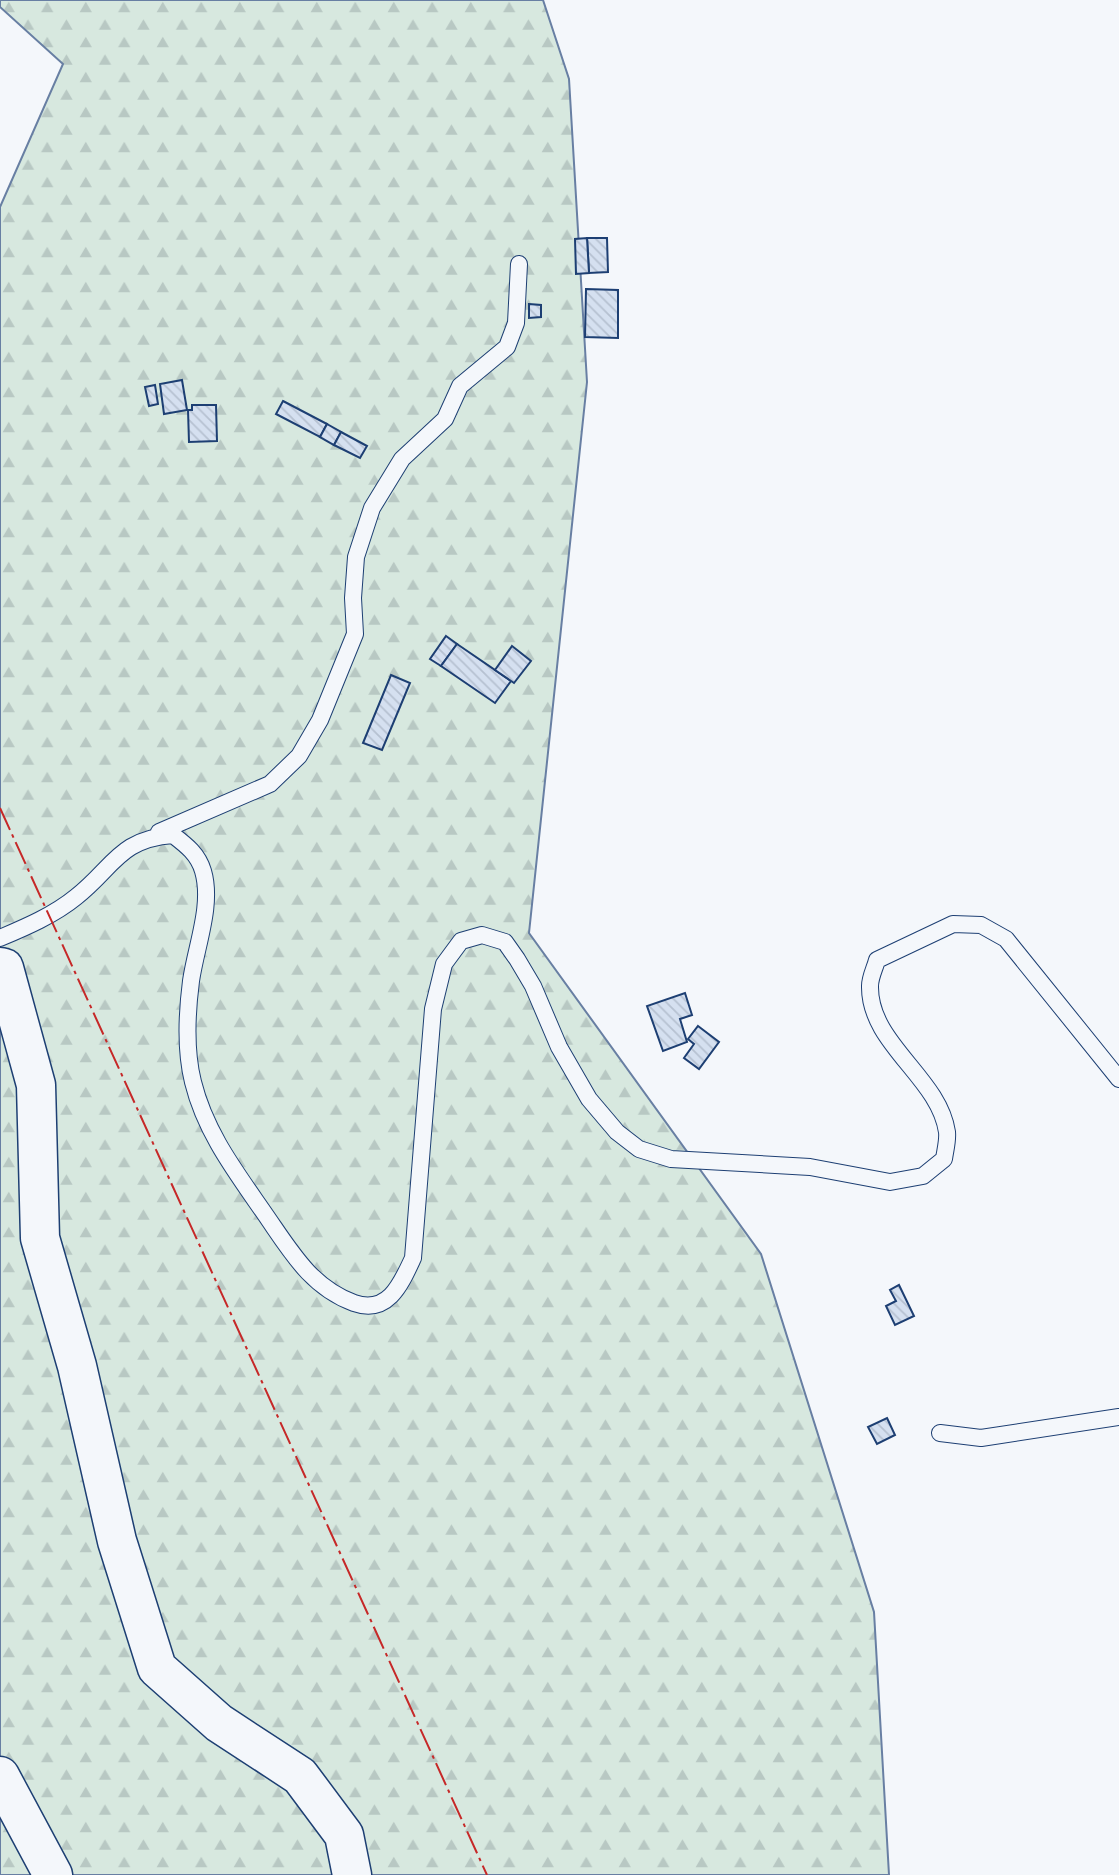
<svg xmlns="http://www.w3.org/2000/svg" width="1119" height="1875" viewBox="0 0 1119 1875" font-family="'Golos Text',sans-serif">
	<style>
		.forest { fill: url(#forest-firs); stroke: #687fa3; stroke-width: 2 }
		.building { fill: url(#building-back-hatch); stroke: #1d3f73; stroke-width: 2 }
		.lines { fill: none; stroke-linecap: round; stroke-linejoin: round }
		.service-casing { stroke: #1d3f73; stroke-width: 18 }
		.tertiary-casing { stroke: #1d3f73; stroke-width: 41 }
		.service { stroke: #f4f7fb; stroke-width: 16 }
		.tertiary { stroke: #f4f7fb; stroke-width: 38 }
		.power { stroke: #c62828; stroke-width: 2; stroke-dasharray: 24 5 3.5 5; stroke-linecap: butt }
	</style>
	<defs>
		<pattern id="forest-firs" width="22" height="20" patternUnits="userSpaceOnUse" patternTransform="scale(1.75)"><rect width="22" height="20" fill="#d7e8df"/><path d="M5 1l3.5 6h-7zM16 11l3.5 6h-7z" fill="#b8c8c3"/></pattern>
		<pattern id="building-back-hatch" width="6" height="6" patternUnits="userSpaceOnUse" patternTransform="scale(1.75)"><rect width="6" height="6" fill="#d5e0f0"/><path d="M-1 5l2 2M0 0l6 6M5-1l2 2" fill="none" stroke="#b6c1d1"/></pattern>
	</defs>
	<rect width="100%" height="100%" fill="#f4f7fb"/>
	<path class="forest" d="M0,0H543L569,79L587,382L529,933L761,1254L874,1612L889,1875H0V207L63,64L0,7Z"/>
	<g class="building">
		<path d="M587,238H607L608,272L589,273Z"/>
		<path d="M587,238L589,273L576,274L575,239Z"/>
		<path d="M586,289L618,290V338L585,337Z"/>
		<path d="M529,304L541,305V317L529,318Z"/>
		<path d="M182,380L187,410L164,414L160,384Z"/>
		<path d="M155,385L158,404L149,406L145,387Z"/>
		<path d="M283,401L327,424L320,437L276,414Z"/>
		<path d="M192,405H216L217,441L189,442L188,410H192Z"/>
		<path d="M327,424L341,432L334,445L320,437Z"/>
		<path d="M341,432L367,446L360,458L334,445Z"/>
		<path d="M446,636L457,644L441,666L430,659Z"/>
		<path d="M457,644L511,681L495,703L441,666Z"/>
		<path d="M512,646L531,661L514,683L495,670Z"/>
		<path d="M391,675L410,683L382,750L363,743Z"/>
		<path d="M685,993L692,1015L680,1019L687,1042L663,1051L647,1006Z"/>
		<path d="M698,1026L719,1042L699,1069L684,1058L694,1044L688,1039Z"/>
		<path d="M899,1285L914,1316L895,1325L886,1306L896,1301L890,1290Z"/>
		<path d="M887,1418L895,1435L877,1444L868,1427Z"/>
	</g>
	<g class="lines">
		<defs>
			<g id="service">
				<path d="M159,832L270,784L299,756L320,720L355,634L353,598L356,557L372,508L402,459L445,419L460,386L507,347L516,323L519,264"/>
				<path d="M0,938C26,927 54,915 76,897C114,867 119,839 173,835C186,845 198,854 203,871C213,905 196,946 191,981C187,1012 185,1050 193,1082C206,1135 239,1176 269,1220C293,1255 313,1288 354,1303C388,1315 401,1284 413,1258L433,1009L444,964L461,941L482,935L505,942L517,959L533,986L559,1047L589,1099L617,1132L639,1149L671,1159L810,1167L890,1182L923,1176L944,1159C945,1151 948,1141 947,1132C939,1077 869,1044 870,986C870,977 875,968 877,960L953,924L981,925L1006,939L1119,1079"/>
				<path d="M940,1433L981,1438L1119,1417"/>
			</g>
			<g id="tertiary">
				<path d="M0,967L4,968L36,1085L40,1238L77,1366L117,1541L157,1668L219,1723L300,1776L344,1835L352,1875"/>
				<path d="M0,1776L53,1875"/>
			</g>
		</defs>
		<use href="#service" class="service-casing"/>
		<use href="#tertiary" class="tertiary-casing"/>
		<use href="#service" class="service"/>
		<use href="#tertiary" class="tertiary"/>
		<path class="power" d="M0,808L487,1875"/>
	</g>
</svg>
